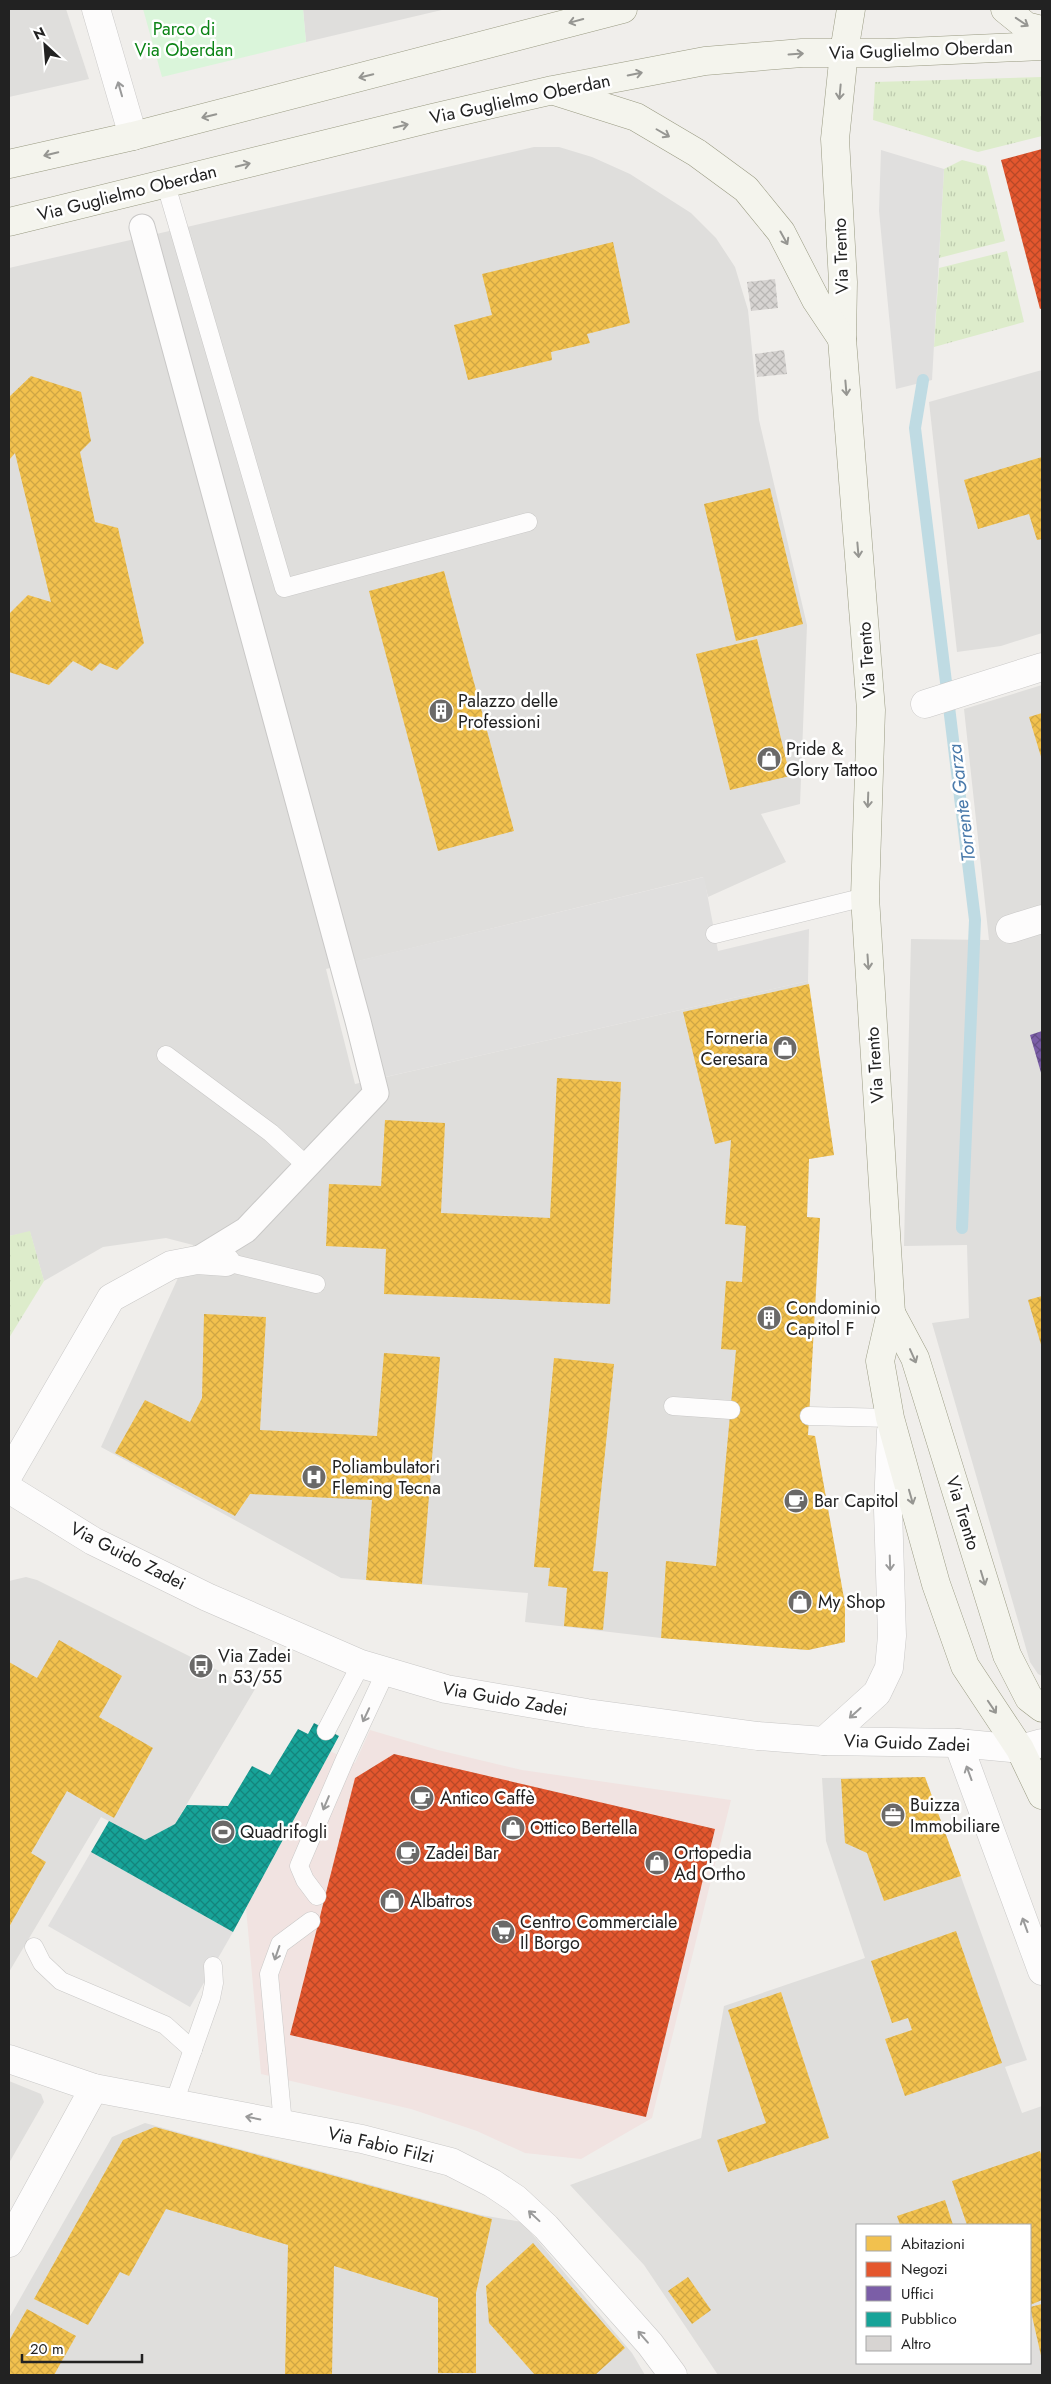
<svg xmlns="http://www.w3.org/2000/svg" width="1051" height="2384" viewBox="0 0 1051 2384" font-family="Jost,sans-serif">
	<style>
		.residential { fill: #dfdedc; fill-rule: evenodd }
		.commercial { fill: #f1e3e1 }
		.grass { fill: url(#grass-tufts) }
		.park { fill: #daf5da }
		.parking { fill: #e0dfde }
		.homes { fill: url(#homes-cross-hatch) }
		.shops { fill: url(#shops-cross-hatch) }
		.offices { fill: url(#offices-cross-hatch) }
		.public { fill: url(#public-cross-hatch) }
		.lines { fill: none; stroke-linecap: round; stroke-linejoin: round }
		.stream { stroke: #bfdbe3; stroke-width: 12 }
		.building { fill: url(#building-cross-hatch) }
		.service-casing { stroke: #c9c8c7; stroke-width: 19 }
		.pedestrian-casing { stroke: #c9c8c7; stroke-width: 27 }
		.minor-casing { stroke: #c9c8c7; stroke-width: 29 }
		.tertiary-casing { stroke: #c9c8c7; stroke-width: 29 }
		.secondary-casing { stroke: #999a82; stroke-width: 29 }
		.service { stroke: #fdfcfc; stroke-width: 18 }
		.pedestrian { stroke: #fdfcfc; stroke-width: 25 }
		.minor { stroke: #fdfcfc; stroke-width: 28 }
		.tertiary { stroke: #fdfcfc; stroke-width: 28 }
		.secondary { stroke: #f4f4ed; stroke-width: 28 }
		.oneway { stroke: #969692 }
		.oneway2 { stroke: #9a9a9a }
		.labels { text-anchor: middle; stroke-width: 5; stroke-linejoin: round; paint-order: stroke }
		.park-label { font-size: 18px; fill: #0c8416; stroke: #fff }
		.street-label { font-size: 18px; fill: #222; stroke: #fff }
		.poi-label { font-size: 18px; fill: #222; stroke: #fff; text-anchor: start }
		.water-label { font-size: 19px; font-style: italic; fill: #4a7aab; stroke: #fff }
	</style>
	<defs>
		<pattern id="grass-tufts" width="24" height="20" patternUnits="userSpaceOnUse" patternTransform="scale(1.25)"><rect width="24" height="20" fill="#ddeccb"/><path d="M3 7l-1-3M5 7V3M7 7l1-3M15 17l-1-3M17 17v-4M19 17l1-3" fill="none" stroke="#bdcaae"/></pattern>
		<pattern id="homes-cross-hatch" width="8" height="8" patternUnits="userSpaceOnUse" patternTransform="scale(1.25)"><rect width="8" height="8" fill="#f2c14e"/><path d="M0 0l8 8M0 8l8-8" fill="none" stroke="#cfa644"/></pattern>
		<pattern id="shops-cross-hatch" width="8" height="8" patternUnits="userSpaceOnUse" patternTransform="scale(1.25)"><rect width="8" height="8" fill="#e4572e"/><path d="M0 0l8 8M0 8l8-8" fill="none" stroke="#b84827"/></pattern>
		<pattern id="offices-cross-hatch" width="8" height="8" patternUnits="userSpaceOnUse" patternTransform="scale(1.25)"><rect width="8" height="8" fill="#7b5ea7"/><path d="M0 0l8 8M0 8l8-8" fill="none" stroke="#644d88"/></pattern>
		<pattern id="public-cross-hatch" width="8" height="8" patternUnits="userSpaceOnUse" patternTransform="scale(1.25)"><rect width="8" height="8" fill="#17a398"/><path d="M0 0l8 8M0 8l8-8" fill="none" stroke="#14847c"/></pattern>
		<pattern id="building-cross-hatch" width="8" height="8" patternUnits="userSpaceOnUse" patternTransform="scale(1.25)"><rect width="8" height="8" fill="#d7d4d2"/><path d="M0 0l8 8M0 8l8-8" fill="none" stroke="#b8b6b4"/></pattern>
	</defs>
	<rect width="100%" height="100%" fill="#f0eeeb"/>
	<g class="residential">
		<path d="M9,9H66L89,79L9,97Z"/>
		<path d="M303,9H446L306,42Z"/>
		<path d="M534,147H559L592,157L630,174L691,213L716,238L735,267L748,310L759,420L807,625L800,804L761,814L786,862L708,897L703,877L326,969L355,1084L808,981L834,1155L809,1159L807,1217L820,1218L808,1435L815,1436L845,1604V1642L808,1650L661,1638L525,1622L528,1593L341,1578L101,1447L193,1245L166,1238L103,1247L44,1281L30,1232L9,1236V268Z"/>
		<path d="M1042,370V633L1001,646L957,652L929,402Z"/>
		<path d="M1042,685V1676L1038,1674L1030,1662L932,1323L969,1318L967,1245L904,1246L911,939L989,940L964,709Z"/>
		<path d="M26,1577L37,1580L255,1689L175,1824L145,1840L101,1817L9,1972V1581Z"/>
		<path d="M925,1777L1027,2060L1005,2067L1022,2113L1042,2106V2375H718L644,2265L570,2185L701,2138L724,2006L865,1958L826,1841L822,1778ZM857,2225H1030V2363H857Z"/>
		<path d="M9,2081L41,2094L44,2102L9,2163Z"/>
		<path d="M145,2123L481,2215L522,2222L632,2353L645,2375H9V2318L112,2137Z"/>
	</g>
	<path class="commercial" d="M370,1730L438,1750L522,1770L731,1800L652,2118L581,2159L525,2153L477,2131L411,2109L261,2074L246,1908L330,1751L355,1763Z"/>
	<g class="grass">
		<path d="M1042,77V136L978,152L873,120L875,82Z"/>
		<path d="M962,160L986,166L1005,241L939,258L944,169Z"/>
		<path d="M1007,251L1024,322L934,347L939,268Z"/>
		<path d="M30,1231L44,1281L9,1338V1236Z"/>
	</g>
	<path class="park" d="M143,9H303L306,42L162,77Z"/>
	<g class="parking">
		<path d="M881,150L944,169L932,380L896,389L879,211Z"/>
		<path d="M704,877L718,951L809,929L808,981L381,1078L353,962Z"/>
		<path d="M91,1852L233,1932L190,2007L48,1926Z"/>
	</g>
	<g class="homes">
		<path d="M613,242L630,323L587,334L590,343L551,352L552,360L468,380L454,325L492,315L482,274Z"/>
		<path d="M31,376L81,392L91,441L80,452L95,522L118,528L144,643L117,670L100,663L92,671L73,661L49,685L9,672V614L28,595L51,602L15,453L9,460V397Z"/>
		<path d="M1042,457V539L1037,540L1029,514L978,529L964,480Z"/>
		<path d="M770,488L803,624L736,641L704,504Z"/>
		<path d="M444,571L514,831L438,851L369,591Z"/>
		<path d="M757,639L790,776L730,790L696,654Z"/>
		<path d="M1042,713V760L1029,717Z"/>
		<path d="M809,984L834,1155L809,1159L807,1217L820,1218L808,1435L815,1436L845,1604V1642L808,1650L661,1638L666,1561L716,1566L736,1350L721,1349L726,1281L742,1282L746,1226L725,1224L731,1140L715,1144L683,1012Z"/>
		<path d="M557,1078L621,1082L610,1304L384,1294L386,1249L326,1246L329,1184L381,1186L385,1120L445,1123L441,1213L550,1218Z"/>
		<path d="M1042,1296V1348L1028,1300Z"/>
		<path d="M204,1314L266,1317L260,1430L377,1436L384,1353L440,1357L422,1584L366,1580L372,1500L250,1494L235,1516L115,1453L145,1400L190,1422L202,1398Z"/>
		<path d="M554,1358L614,1364L593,1571L608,1572L603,1630L564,1626L567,1588L548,1586L550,1568L534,1567Z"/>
		<path d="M59,1640L122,1676L99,1717L153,1748L114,1818L67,1791L31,1853L46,1862L9,1927V1662L37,1678Z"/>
		<path d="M925,1777L961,1876L884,1901L867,1853L845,1843L841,1779Z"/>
		<path d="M956,1931L1002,2063L905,2096L885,2039L912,2030L908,2018L892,2023L871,1961Z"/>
		<path d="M781,1992L829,2138L728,2172L717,2140L766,2123L728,2010Z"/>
		<path d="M155,2127L492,2219L476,2293V2373H438V2298L334,2266L332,2375H285L288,2245L166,2209L129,2276L120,2272L88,2325L34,2299L123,2140Z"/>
		<path d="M1040,2151L1042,2157V2300L1030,2305V2225H967L952,2181Z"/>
		<path d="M945,2200L953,2225H900L897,2216Z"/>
		<path d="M533,2243L625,2348L595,2375H535L489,2323L486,2286Z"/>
		<path d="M688,2277L711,2310L692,2324L668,2291Z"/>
		<path d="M1042,2304V2360L1030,2307Z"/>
		<path d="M27,2309L76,2336L54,2375H9V2341Z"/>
	</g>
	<g class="shops">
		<path d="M1042,149V308L1040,309L1001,160Z"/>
		<path d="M394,1754L715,1829L646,2117L290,2035L355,1778Z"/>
	</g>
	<path class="offices" d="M1042,1031V1076L1030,1035Z"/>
	<path class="public" d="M314,1723L339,1736L233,1932L91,1852L109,1821L145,1840L175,1824L187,1805L228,1806L252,1766L270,1775L298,1729L308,1734Z"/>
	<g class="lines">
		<path class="stream" d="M923,380L915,428L975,920L962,1228"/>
	</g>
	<g class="building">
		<path d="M775,279L778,308L751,311L747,282Z"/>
		<path d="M784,350L787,374L757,377L755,354Z"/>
	</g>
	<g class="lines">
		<defs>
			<g id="service">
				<path d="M166,185L284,588L528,522"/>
				<path d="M715,934L865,897"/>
				<path d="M166,1055L271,1133L307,1166"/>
				<path d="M226,1262L316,1284"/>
				<path d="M673,1406L731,1410"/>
				<path d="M809,1416L890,1418"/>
				<path d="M326,1731L361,1664"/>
				<path d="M317,1896L305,1880L299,1866L345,1759L386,1671"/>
				<path d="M34,1947L42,1963L61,1981L165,2025L193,2050"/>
				<path d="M174,2103L211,1998L214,1983L213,1966"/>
				<path d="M283,2124L269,1974L280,1944L311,1921"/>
			</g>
			<path id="pedestrian" d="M142,227L358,1021L376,1093L246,1230L197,1260"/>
			<g id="minor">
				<path d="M96,9L133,136"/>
				<path d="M925,704L1042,667"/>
				<path d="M1010,929L1042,919"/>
				<path d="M9,1474L111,1298L171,1265L197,1260L226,1262"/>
				<path d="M9,1489L93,1541L207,1597L361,1664L446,1689L587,1713L758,1736L824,1741L958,1743L1020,1749"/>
				<path d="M958,1743L1042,1971"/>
				<path d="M9,2059L94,2088L362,2139L451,2162L492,2183L516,2199L546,2227L650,2344L673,2375"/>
				<path d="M9,2243L94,2088"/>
			</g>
			<g id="tertiary">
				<path d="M824,1741L877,1693L889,1668L892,1636L888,1509L891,1431"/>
				<path d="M1020,1749L1042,1743"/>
			</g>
			<g id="secondary">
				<path d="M851,9L844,52L835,139L843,282L842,339L871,710L865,897L891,1313L880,1361L890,1418L936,1584L965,1666L1020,1749L1042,1795"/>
				<path d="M1005,9L1026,26L1042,30"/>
				<path d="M554,91L636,117L697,153L746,189L781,232L816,300L842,339"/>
				<path d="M9,164L133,136L623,9"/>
				<path d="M9,222L432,118L553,90L705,61L802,53H886L1042,46"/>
				<path d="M891,1313L915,1358L1007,1655L1029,1698L1042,1708"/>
			</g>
		</defs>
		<use href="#service" class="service-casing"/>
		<use href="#pedestrian" class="pedestrian-casing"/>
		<use href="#minor" class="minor-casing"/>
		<use href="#tertiary" class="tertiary-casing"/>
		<use href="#secondary" class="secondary-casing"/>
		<use href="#service" class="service"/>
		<use href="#pedestrian" class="pedestrian"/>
		<use href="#minor" class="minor"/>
		<use href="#tertiary" class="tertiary"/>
		<use href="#secondary" class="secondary"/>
	</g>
	<defs><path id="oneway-shaft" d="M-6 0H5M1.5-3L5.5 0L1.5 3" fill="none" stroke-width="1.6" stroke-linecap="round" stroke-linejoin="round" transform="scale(1.25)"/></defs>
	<g class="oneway">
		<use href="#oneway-shaft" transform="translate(576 21) rotate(165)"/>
		<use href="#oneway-shaft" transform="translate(1022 22) rotate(34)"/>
		<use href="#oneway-shaft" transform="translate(796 54) rotate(-4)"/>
		<use href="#oneway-shaft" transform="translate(635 74) rotate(-11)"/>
		<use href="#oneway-shaft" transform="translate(366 76) rotate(166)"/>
		<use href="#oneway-shaft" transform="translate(840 92) rotate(95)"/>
		<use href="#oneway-shaft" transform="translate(209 116) rotate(166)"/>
		<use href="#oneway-shaft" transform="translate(401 126) rotate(-14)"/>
		<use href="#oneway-shaft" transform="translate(663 133) rotate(30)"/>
		<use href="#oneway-shaft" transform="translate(51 154) rotate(167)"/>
		<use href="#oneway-shaft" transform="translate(243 165) rotate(-14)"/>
		<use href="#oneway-shaft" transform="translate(784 238) rotate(61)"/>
		<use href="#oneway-shaft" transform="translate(846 388) rotate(85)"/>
		<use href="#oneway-shaft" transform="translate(858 550) rotate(85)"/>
		<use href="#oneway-shaft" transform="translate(868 800) rotate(92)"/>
		<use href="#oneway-shaft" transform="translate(868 962) rotate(86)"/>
		<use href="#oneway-shaft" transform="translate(913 1356) rotate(66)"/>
		<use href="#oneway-shaft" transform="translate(911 1497) rotate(74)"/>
		<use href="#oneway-shaft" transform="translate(983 1578) rotate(73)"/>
		<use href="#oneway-shaft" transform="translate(992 1707) rotate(56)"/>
	</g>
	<g class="oneway2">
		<use href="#oneway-shaft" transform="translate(120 89) rotate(-106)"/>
		<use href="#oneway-shaft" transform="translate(890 1563) rotate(88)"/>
		<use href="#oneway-shaft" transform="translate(855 1713) rotate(138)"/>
		<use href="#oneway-shaft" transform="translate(366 1715) rotate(115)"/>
		<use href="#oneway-shaft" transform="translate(969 1773) rotate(-110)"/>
		<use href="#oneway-shaft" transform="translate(326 1803) rotate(113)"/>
		<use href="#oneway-shaft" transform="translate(1025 1925) rotate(-110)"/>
		<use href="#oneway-shaft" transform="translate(277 1953) rotate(109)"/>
		<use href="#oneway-shaft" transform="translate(253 2118) rotate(-169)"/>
		<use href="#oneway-shaft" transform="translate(534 2216) rotate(-137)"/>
		<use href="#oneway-shaft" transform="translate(643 2337) rotate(-131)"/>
	</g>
	<defs>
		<symbol id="building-disc" viewBox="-11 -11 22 22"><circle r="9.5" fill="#6a6968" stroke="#fff"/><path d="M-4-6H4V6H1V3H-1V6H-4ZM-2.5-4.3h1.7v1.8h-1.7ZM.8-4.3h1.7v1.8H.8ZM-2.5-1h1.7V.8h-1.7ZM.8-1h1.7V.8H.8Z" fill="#fff"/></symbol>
		<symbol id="shop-disc" viewBox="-11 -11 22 22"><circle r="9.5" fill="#6a6968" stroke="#fff"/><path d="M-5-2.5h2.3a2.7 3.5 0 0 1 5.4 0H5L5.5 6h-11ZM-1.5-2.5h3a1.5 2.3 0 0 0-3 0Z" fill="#fff"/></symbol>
		<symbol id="hospital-disc" viewBox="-11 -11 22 22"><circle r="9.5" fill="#6a6968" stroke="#fff"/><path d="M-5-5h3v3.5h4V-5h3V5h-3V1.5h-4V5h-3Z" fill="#fff"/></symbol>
		<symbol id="cafe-disc" viewBox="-11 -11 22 22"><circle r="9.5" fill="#6a6968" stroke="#fff"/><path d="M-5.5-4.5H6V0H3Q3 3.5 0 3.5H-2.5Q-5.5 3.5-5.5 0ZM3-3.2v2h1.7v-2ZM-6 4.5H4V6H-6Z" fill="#fff"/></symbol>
		<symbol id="bus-disc" viewBox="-11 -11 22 22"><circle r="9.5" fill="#6a6968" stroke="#fff"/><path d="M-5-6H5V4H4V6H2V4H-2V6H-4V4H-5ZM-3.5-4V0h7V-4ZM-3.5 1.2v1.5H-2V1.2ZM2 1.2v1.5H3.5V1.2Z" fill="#fff"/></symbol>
		<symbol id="office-disc" viewBox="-11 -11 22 22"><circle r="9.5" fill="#6a6968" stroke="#fff"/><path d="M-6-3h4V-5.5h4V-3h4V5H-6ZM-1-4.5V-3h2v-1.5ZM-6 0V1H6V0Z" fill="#fff"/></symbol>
		<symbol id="stadium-disc" viewBox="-11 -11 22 22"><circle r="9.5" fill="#6a6968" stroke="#fff"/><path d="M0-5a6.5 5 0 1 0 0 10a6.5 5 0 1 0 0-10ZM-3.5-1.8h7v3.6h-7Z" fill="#fff"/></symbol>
		<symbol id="supermarket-disc" viewBox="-11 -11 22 22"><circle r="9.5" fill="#6a6968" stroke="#fff"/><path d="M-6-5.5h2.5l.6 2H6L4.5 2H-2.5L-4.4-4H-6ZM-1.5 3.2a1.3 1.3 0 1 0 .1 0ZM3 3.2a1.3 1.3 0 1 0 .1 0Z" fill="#fff"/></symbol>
	</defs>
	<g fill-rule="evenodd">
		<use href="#building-disc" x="427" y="697" width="28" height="28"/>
		<use href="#shop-disc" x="755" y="745" width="28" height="28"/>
		<use href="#shop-disc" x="771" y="1034" width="28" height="28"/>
		<use href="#building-disc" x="755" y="1304" width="28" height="28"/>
		<use href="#hospital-disc" x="300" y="1463" width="28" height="28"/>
		<use href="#cafe-disc" x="782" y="1487" width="28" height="28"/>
		<use href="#shop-disc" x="786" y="1588" width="28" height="28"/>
		<use href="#bus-disc" x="187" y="1652" width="28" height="28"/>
		<use href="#cafe-disc" x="408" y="1784" width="28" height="28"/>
		<use href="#office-disc" x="879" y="1801" width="28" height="28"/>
		<use href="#shop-disc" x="499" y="1814" width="28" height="28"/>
		<use href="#stadium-disc" x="209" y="1818" width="28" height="28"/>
		<use href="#cafe-disc" x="394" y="1839" width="28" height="28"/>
		<use href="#shop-disc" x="643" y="1849" width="28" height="28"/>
		<use href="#shop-disc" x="378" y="1887" width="28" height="28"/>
		<use href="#supermarket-disc" x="489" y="1918" width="28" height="28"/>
	</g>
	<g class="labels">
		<g class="park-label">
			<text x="184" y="35">Parco di<tspan x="184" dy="21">Via Oberdan</tspan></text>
		</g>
		<g class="street-label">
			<text transform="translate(921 50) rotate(-2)" y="6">Via Guglielmo Oberdan</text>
			<text transform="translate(520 99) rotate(-12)" y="6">Via Guglielmo Oberdan</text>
			<text transform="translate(127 193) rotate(-14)" y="6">Via Guglielmo Oberdan</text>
			<text transform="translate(841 256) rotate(-92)" y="6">Via Trento</text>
			<text transform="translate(867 660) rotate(-94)" y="6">Via Trento</text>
			<text transform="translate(875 1065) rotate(-94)" y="6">Via Trento</text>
			<text transform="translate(963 1513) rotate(73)" y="6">Via Trento</text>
			<text transform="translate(128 1556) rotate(27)" y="6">Via Guido Zadei</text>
			<text transform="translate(505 1699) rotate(10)" y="6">Via Guido Zadei</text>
			<text transform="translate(907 1743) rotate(2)" y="6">Via Guido Zadei</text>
			<text transform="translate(381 2145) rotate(13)" y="6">Via Fabio Filzi</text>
		</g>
		<g class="poi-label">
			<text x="458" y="707">Palazzo delle<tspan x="458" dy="21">Professioni</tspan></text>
			<text x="786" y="755">Pride &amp;<tspan x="786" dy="21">Glory Tattoo</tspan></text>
			<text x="768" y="1044" text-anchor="end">Forneria<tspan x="768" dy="21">Ceresara</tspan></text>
			<text x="786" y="1314">Condominio<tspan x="786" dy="21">Capitol F</tspan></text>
			<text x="332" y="1473">Poliambulatori<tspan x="332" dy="21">Fleming Tecna</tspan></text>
			<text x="814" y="1507">Bar Capitol</text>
			<text x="818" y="1608">My Shop</text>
			<text x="218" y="1662">Via Zadei<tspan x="218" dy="21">n 53/55</tspan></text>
			<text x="440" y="1804">Antico Caffè</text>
			<text x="910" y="1811">Buizza<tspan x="910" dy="21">Immobiliare</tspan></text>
			<text x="530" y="1834">Ottico Bertella</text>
			<text x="240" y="1838">Quadrifogli</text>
			<text x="426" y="1859">Zadei Bar</text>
			<text x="674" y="1859">Ortopedia<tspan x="674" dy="21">Ad Ortho</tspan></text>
			<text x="410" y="1907">Albatros</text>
			<text x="520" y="1928">Centro Commerciale<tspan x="520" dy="21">Il Borgo</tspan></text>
		</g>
		<g class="water-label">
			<text transform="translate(961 803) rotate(-97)" y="7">Torrente Garza</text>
		</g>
	</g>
	<rect width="1051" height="2384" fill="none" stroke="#222222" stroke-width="20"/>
	<rect x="856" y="2224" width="175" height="140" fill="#ffffff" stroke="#a7a7a7"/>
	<rect x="866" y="2236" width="25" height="15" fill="#f2c14e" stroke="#a7a7a7"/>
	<text x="901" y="2249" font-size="15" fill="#222222">Abitazioni</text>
	<rect x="866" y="2262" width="25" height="15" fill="#e4572e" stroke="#a7a7a7"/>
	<text x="901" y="2274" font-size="15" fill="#222222">Negozi</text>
	<rect x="866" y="2286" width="25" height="15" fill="#7b5ea7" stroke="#a7a7a7"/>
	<text x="901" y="2299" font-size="15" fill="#222222">Uffici</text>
	<rect x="866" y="2312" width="25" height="15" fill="#17a398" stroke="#a7a7a7"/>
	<text x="901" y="2324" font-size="15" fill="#222222">Pubblico</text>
	<rect x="866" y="2336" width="25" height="15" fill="#d7d4d2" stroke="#a7a7a7"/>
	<text x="901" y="2349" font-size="15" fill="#222222">Altro</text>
	<g transform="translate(45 45) rotate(334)" stroke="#ffffff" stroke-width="4" paint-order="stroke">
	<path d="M0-4L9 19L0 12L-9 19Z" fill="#222222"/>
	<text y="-8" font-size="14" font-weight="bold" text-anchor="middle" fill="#222222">N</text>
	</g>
	<path d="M22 2354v8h120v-8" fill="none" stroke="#222222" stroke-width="2.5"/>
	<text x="30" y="2354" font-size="15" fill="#222222" stroke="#ffffff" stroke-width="4" paint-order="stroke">20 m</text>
</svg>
